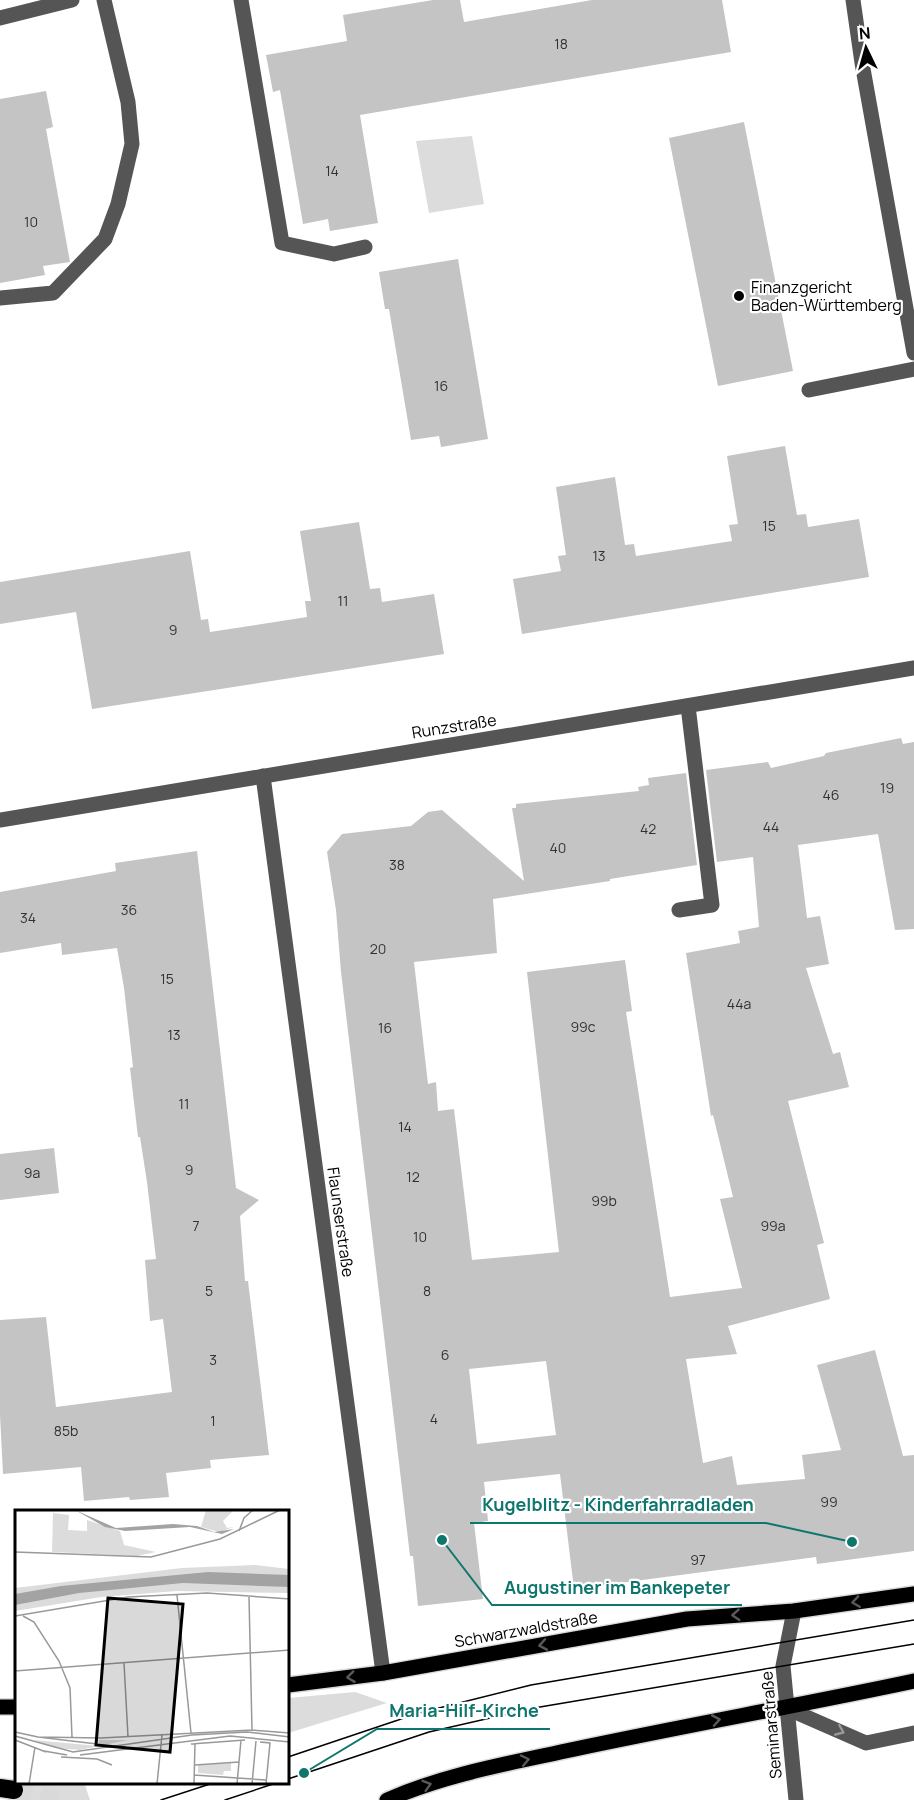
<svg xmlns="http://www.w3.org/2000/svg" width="914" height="1800" viewBox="0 0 914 1800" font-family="Manrope,sans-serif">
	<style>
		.green { fill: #dcdcdc }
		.building { fill: #c4c4c4; fill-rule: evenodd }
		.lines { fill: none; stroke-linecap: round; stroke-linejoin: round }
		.highway-tunnel { stroke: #d9d9d9; stroke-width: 18; stroke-dasharray: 18 9; stroke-linecap: butt }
		.major-casing { stroke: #dbdbdb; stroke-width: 18 }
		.highway-casing { stroke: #dbdbdb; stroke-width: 21 }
		.minor { stroke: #555; stroke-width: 15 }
		.major { stroke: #000; stroke-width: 15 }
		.highway { stroke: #000; stroke-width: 18 }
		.tram { stroke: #000; stroke-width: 1.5 }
		.oneway { stroke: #595959 }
		.oneway2 { stroke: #999 }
		.poi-dot { fill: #000; stroke: #fff; stroke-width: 2 }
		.labels { text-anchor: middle; stroke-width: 4.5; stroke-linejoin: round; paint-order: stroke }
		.number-label { font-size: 14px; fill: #313131 }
		.poi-label { font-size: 16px; fill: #000; stroke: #fff; text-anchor: start }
		.street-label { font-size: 16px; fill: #000; stroke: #fff }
		.inset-road { fill: none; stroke: #999; stroke-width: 1.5 }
		.view { fill: #000; fill-opacity: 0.15; stroke: #000; stroke-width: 3 }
		.inset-edge { fill: none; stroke: #000; stroke-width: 3 }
		.leader { fill: none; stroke: #0f766e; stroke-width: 2 }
		.callout-dot { fill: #0f766e; stroke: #fff; stroke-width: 2 }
		.callout-label { font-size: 18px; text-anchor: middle; font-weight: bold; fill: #0f766e; stroke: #fff; stroke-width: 4.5; stroke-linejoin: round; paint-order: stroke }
	</style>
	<rect width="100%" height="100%" fill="#fff"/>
	<g class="green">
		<path d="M472,136L484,204L429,213L416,141Z"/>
		<path d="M355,1692L387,1703L288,1733V1698Z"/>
		<path d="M30,1784H93L85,1785L90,1800H28Z"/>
	</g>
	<g class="building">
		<path d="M433,0H460L464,22L592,0H722L731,52L360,115L378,223L330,231L328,219L303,224L280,90L273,92L266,55L347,41L343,15Z"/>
		<path d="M46,91L53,127L46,129L70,262L43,266L45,275L0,283V99Z"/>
		<path d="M744,122L793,371L718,386L669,138Z"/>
		<path d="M458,259L488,439L441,447L439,436L411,440L389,309H385L379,272Z"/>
		<path d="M785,446L797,515L806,514L808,527L859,519L869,577L522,634L513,579L561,571L558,556L566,555L556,487L615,477L625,545L634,544L636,556L732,541L729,525L738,524L727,456Z"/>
		<path d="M359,522L370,589L380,588L382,602L434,594L444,654L92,709L76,612L0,624V582L190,551L201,620L208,619L210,632L307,617L305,601H311L300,531Z"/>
		<path d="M901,738L903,744L914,742V929L895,930L878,834L798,845L807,918L820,916L829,964L806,968L833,1054L840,1052L849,1087L788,1101L824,1243L817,1245L830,1299L728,1326L737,1354L686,1359L703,1463L732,1456L737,1485L805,1479L802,1455L841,1450L817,1365L875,1350L903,1456L914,1455V1551L817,1564L816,1557L574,1589L560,1474L484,1482L488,1521L474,1523L483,1599L418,1606L413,1556H410L404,1505L341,972L336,910L327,852L342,834L411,826L428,812L442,810L524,881L512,808H516V804L639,791L638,787L649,785L648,778L686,773L697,865L610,879V881L493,899L497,953L414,962L428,1084L436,1082L438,1111L454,1109L472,1260L559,1252L527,972L625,960L632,1011L626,1012L670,1297L742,1288L720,1199L733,1197L713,1115L711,1116L686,953L740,943L738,931L759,927L753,857L717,862L706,770L768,762L771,768L824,756L826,753ZM546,1361L556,1435L477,1444L469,1369Z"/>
		<path d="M197,851L236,1188L259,1200L240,1216L245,1281H248L269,1455L210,1460L211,1468L166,1473L169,1497L130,1500L129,1497L84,1501L81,1467L3,1474L0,1415V1320L46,1317L56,1407L172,1392L163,1319L150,1321L145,1260L156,1259L147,1182L140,1137H138L130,1068L133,1067L124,988L117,948L62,955L61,943L0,953V892L116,871L115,863Z"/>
		<path d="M54,1148L59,1193L0,1200V1154Z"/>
	</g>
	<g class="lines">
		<path class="highway-tunnel" d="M14,1790L59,1800"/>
		<defs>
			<g id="major">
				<path d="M288,1685L383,1673L687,1619L794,1611L914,1594"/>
				<path d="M0,1707H16"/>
				<path d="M387,1800C446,1774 511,1763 575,1749C688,1725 801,1705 914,1681"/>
			</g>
			<path id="highway" d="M0,1788L14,1790"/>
		</defs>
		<use href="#major" class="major-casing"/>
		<use href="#highway" class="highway-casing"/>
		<g class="minor">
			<path d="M241,0L282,243L334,254L365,247"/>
			<path d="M853,0L862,63L914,353"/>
			<path d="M0,18L72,0"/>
			<path d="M0,298L53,293L105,239L118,204L132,144L128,102L104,0"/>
			<path d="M809,390L914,369"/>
			<path d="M263,776L383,1673"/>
			<path d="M0,820L914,668"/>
			<path d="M679,910L712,905L688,706"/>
			<path d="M794,1611L783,1666L796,1800"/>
			<path d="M786,1708L866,1743L914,1733"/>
		</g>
		<use href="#major" class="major"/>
		<use href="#highway" class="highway"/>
		<g class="tram">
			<path d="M288,1757L419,1713L531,1685L914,1620"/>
			<path d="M288,1779L429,1732L534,1708L914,1644"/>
			<path d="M161,1800L210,1784"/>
			<path d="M225,1800L273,1784"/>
		</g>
	</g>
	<defs><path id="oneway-chevron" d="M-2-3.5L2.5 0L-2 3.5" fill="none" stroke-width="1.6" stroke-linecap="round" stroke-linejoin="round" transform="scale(1.5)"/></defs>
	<g class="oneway">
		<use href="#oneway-chevron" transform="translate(856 1602) rotate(172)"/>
		<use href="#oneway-chevron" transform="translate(736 1615) rotate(176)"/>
		<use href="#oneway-chevron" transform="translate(543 1645) rotate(170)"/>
		<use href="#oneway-chevron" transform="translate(351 1677) rotate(173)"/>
		<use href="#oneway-chevron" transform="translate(716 1720) rotate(-10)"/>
		<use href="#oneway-chevron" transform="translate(525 1760) rotate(-12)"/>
		<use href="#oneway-chevron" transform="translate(427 1785) rotate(-17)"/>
	</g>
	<use class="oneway2" href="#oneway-chevron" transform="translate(840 1731) rotate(23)"/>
	<circle class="poi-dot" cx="739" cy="296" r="6"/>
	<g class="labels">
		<g class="number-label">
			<text x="561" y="49">18</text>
			<text x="332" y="176">14</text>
			<text x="31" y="227">10</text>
			<text x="441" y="391">16</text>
			<text x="769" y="531">15</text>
			<text x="599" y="561">13</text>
			<text x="343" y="606">11</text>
			<text x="173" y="635">9</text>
			<text x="887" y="793">19</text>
			<text x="831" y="800">46</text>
			<text x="771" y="832">44</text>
			<text x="648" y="834">42</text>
			<text x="558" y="853">40</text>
			<text x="397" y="870">38</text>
			<text x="129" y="915">36</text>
			<text x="28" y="923">34</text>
			<text x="378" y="954">20</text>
			<text x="167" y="984">15</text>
			<text x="739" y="1009">44a</text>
			<text x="583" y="1032">99c</text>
			<text x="385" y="1033">16</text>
			<text x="174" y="1040">13</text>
			<text x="184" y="1109">11</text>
			<text x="405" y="1132">14</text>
			<text x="189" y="1175">9</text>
			<text x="32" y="1178">9a</text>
			<text x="413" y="1182">12</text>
			<text x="604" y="1206">99b</text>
			<text x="196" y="1231">7</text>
			<text x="773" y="1231">99a</text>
			<text x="420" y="1242">10</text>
			<text x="209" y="1296">5</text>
			<text x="427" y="1296">8</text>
			<text x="445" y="1360">6</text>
			<text x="213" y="1365">3</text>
			<text x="434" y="1424">4</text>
			<text x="213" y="1426">1</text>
			<text x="66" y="1436">85b</text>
			<text x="829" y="1507">99</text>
			<text x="698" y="1565">97</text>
		</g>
		<g class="poi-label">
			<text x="751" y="293">Finanzgericht<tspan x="751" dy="18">Baden-Württemberg</tspan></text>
		</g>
		<g class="street-label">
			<text transform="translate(454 726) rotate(-9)" y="6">Runzstraße</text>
			<text transform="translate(341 1222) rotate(82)" y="6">Flaunserstraße</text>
			<text transform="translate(526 1629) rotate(-10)" y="6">Schwarzwaldstraße</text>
			<text transform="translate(771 1725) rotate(-95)" y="6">Seminarstraße</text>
		</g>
	</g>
	<g transform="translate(15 1510)">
		<rect width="274" height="274" fill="#fff"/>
		<path d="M191,0H219L208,11L212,18L219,17L204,22L186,17ZM38,3L54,5L53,20L72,21V10L105,21L109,35L141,42L122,46L37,42ZM240,55L274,59V83L162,81L86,87L0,101V78L167,58ZM19,230L83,236L84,230H113L65,240L40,238ZM216,253V261H209L208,265L183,263V255Z" fill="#dcdcdc"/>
		<path d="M60,0L101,18L158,14L182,16L199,22L219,19L207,24L175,17L110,21L90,17ZM193,62L274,65V77L168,73L64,83L0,95V84L46,76Z" fill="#a3a3a3"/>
		<path class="inset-road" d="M224,21L229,8L238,0M0,42L136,47L205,29L265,0M162,85L176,223M234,87L237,220M0,106L113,87L192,83L275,89M8,106L19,112L44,151L55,178L57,227M109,153L113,227M0,161L275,140M0,222L23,227L86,228L237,220L275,223M0,226L58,242L177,225L232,222L275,227M23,227L82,234M0,230L31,242M245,232L255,233L251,274M176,234L230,230M29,241L52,245M65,245L215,226L275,232M46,247L82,249L97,255M180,255L224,252M179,265L251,270M14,274L20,237M142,274L147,225M179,274L180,233M222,274L226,230M237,274L241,231"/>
		<path class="view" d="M93,88L168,94L155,242L81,235Z"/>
		<rect width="274" height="274" class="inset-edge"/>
	</g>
	<path class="leader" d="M852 1542L766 1523H470M442 1540L492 1605H742M304 1773L377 1729H550"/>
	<g class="callout-dot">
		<circle cx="852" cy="1542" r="6"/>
		<circle cx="442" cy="1540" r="6"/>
		<circle cx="304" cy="1773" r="6"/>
	</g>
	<g class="callout-label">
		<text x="618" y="1511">Kugelblitz - Kinderfahrradladen</text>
		<text x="617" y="1594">Augustiner im Bankepeter</text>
		<text x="464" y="1717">Maria-Hilf-Kirche</text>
	</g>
	<g transform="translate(866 48) rotate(355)" stroke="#ffffff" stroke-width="4.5" paint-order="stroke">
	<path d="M0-4.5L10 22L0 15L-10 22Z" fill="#000000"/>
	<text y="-9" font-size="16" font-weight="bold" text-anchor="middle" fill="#000000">N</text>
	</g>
</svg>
